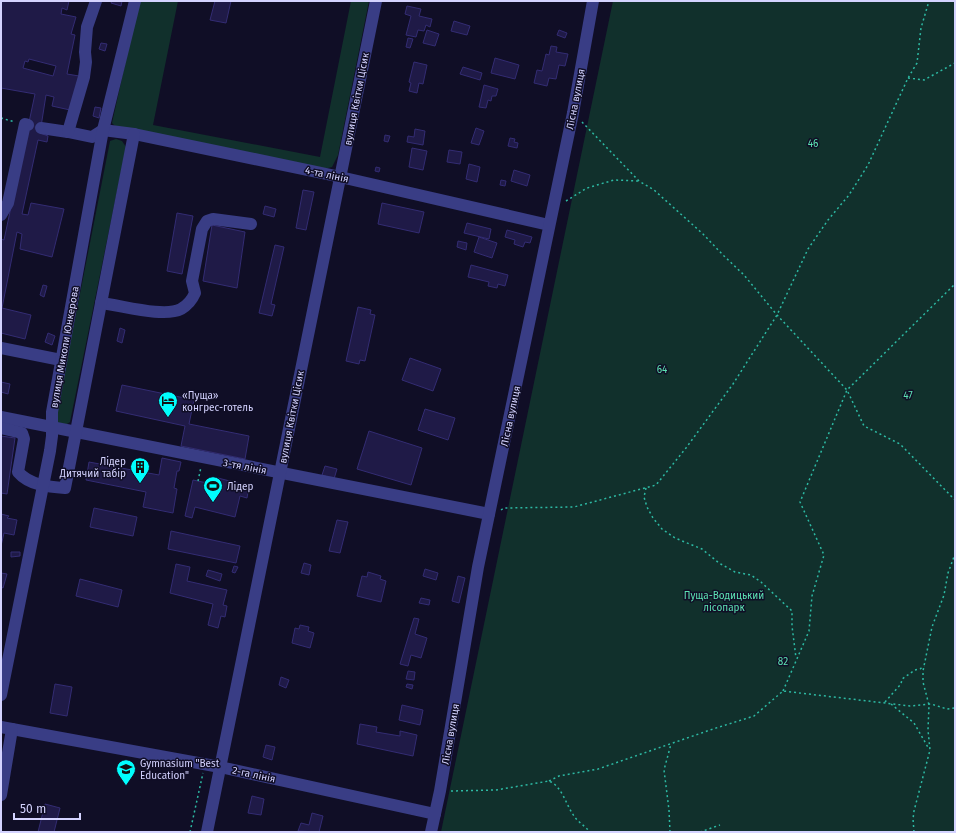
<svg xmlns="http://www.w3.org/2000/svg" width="956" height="833" viewBox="0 0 956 833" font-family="'Fira Sans',sans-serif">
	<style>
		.green { fill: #11302c }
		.building { fill: #1f1a47; stroke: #332c73; fill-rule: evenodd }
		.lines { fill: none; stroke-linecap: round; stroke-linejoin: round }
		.path { stroke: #2db9a3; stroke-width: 1.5; stroke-dasharray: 2 3; stroke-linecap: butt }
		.minor { stroke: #393d85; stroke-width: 12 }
		.labels { text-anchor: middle; stroke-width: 3; stroke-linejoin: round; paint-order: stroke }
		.street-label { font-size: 10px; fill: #d4d3ff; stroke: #100e26 }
		.park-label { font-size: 10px; fill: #5ce2b3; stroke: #100e26 }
		.poi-label { font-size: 10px; fill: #d4d3ff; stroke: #100e26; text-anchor: start }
	</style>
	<rect width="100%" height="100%" fill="#100e26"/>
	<g class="green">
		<path d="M139,1H178L153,125L320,157L351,1H369L338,155L332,167L324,169L117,128L112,123Z"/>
		<path d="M613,1H955V832H441Z"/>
		<path d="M116,139L122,141L126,147L70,422L64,426L55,421L110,141Z"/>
	</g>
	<g class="building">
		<path d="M1,1H69L67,10L62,8L61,14L76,17L71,34L75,35L67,74L79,76L70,110L52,106L54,97L46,95L40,133L48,136L47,142L38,140L22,214L28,215L31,203L64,209L52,257L20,249L22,234L17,232L2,308L31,315L25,339L1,333V239L4,240L35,94L1,88ZM29,59L56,66L53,76L23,68L25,61L28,62Z"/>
		<path d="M112,1H122L121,6L111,3Z"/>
		<path d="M215,1H231L226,23L210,20Z"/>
		<path d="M407,6L421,9L419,16L432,19L430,27L426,25L424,31L418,30L416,37L406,35L411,16L405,14Z"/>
		<path d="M454,21L470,26L467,35L451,31Z"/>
		<path d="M427,30L439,34L435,46L423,43Z"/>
		<path d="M559,30L567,33L565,38L557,35Z"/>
		<path d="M408,38L413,39L410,48L406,47Z"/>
		<path d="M101,43L107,44L105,51L99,49Z"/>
		<path d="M551,46L557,47L556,52L568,54L565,66L559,65L556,79L549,78L547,86L534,83L537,70L542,71L546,54L549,55Z"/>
		<path d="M495,58L519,65L515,79L491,73Z"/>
		<path d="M414,62L427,65L423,84L419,83L417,93L409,91L411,83L409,82Z"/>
		<path d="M463,67L482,73L480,80L460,74Z"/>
		<path d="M484,85L498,89L496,96H492L491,101L488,100L486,108L479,107Z"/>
		<path d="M95,107L101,108L99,118L93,116Z"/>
		<path d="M476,128L484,131L479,145L471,143Z"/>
		<path d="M415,129L425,131L423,145L407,142L408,136L414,137Z"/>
		<path d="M385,135L390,136L388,142L384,141Z"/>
		<path d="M510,138L515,139L514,142L518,143L517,148L508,146Z"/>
		<path d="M412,148L427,151L423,170L409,167Z"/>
		<path d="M449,150L462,152L460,164L447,162Z"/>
		<path d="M469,164L480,167L477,182L466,179Z"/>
		<path d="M376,167L380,168L379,172L375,171Z"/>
		<path d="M514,170L530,175L527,186L511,181Z"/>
		<path d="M501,180L506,181L505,186L500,185Z"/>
		<path d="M303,190L314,192L306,230L296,228Z"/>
		<path d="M382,203L424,212L419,233L378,224Z"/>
		<path d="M265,206L276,209L274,217L263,214Z"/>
		<path d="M177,213L193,216L182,274L167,271Z"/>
		<path d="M467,223L491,229L489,239L464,233Z"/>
		<path d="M212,225L245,232L237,288L203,281Z"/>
		<path d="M507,230L532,237L530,243L525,242L523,247L514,244L515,240L505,237Z"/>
		<path d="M479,237L497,243L492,258L474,252Z"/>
		<path d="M458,241L467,243L466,250L457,247Z"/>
		<path d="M275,245L284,247L271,304L275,305L272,316L259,313Z"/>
		<path d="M471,265L508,275L505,286L498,284L497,288L488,286L489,282L468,277Z"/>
		<path d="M43,285L47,286L44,297L40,295Z"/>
		<path d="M358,307L371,310L370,314L375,315L365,361L360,360L359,364L346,361Z"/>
		<path d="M120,328L125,330L122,343L117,341Z"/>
		<path d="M48,333L55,336L52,345L45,342Z"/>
		<path d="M410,358L441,369L433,391L402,380Z"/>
		<path d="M1,382L10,384L8,394L1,392Z"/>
		<path d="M122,385L194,400L189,424L249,436L245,459L181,446L185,426L116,411Z"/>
		<path d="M425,409L455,418L448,440L418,430Z"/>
		<path d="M369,431L422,448L411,485L357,469Z"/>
		<path d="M1,436L15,438L7,494L1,493Z"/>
		<path d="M162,458L181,462L179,471H177L174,488L177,489L173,513L143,507L146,492L86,480L89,462L159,475Z"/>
		<path d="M325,466L337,469L334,479L322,475Z"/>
		<path d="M218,478L249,486L247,498L240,496L235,517L195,507L192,518L185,516L193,480L216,485Z"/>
		<path d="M94,508L137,517L133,536L90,527Z"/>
		<path d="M1,514L9,516L7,518L17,520L14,535L4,533L1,546Z"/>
		<path d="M337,520L348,522L340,553L329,551Z"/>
		<path d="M171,531L240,546L236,563L168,549Z"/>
		<path d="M11,552H20V556L11,557Z"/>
		<path d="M304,563L311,565L309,575L301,573Z"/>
		<path d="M176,564L190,567L187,581L227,590L223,605L227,606L225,617L221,616L218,628L208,625L213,604L170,593Z"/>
		<path d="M234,566L238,567L235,573L232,572Z"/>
		<path d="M425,569L438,573L436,580L423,576Z"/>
		<path d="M208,570L222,574L220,581L206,576Z"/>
		<path d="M368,572L381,576L380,579L386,581L381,602L357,596L362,576L367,577Z"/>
		<path d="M1,573L7,574L3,588L1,587Z"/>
		<path d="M458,576L465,578L459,603L452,601Z"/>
		<path d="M80,579L122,590L118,607L76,596Z"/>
		<path d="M421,598L430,600L429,605L419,603Z"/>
		<path d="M414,618L419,619L415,634L427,638L421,658L411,655L408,666L400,664Z"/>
		<path d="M300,625L309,627L308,631L314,633L310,648L292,643L295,628L299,629Z"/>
		<path d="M408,671L415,672L414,680L406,679Z"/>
		<path d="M281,677L289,680L286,688L279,685Z"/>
		<path d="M55,684L72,687L67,716L50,713Z"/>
		<path d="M407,684L413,685L412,689L406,687Z"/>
		<path d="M402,705L423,710L420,725L399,720Z"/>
		<path d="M360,724L377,727L376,732L400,736V731L417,735L413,756L357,744Z"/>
		<path d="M266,745L275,747L272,760L263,757Z"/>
		<path d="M252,796L264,799L261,815L248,813Z"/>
		<path d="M45,804L60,808L54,832H38Z"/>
		<path d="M312,813L323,816L319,832L298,831L301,823L309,825Z"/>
	</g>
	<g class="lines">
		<g class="path">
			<path d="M908,78L924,80L955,63"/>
			<path d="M1,118L15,122"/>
			<path d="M582,122L639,181L654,190L703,234L723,255L744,275L777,315L847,390L864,426L900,444L955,500"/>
			<path d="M566,201L587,188L614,180L639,181"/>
			<path d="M198,481L201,467"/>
			<path d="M646,488L644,497L647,507L653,518L662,529L675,538L702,549L719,563L735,572L751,575L761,582L792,611V626L796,658"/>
			<path d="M501,510L504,508L574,507L656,485L686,448L733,384L777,315L808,249L828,220L849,195L868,165L908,78L917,63L921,28L929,1"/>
			<path d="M783,691L809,631L812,596L824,555L800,502L847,390L955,284"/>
			<path d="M885,702L901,684L902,679L915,670L920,669L924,666"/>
			<path d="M891,704L914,723L929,749"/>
			<path d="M549,781L559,776L598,769L713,729L754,716L783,691L910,706L931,704L947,709L955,708"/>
			<path d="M451,791L496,790L549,781C562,786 566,805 574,816C578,822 585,826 590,832"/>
			<path d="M190,832L203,773"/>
			<path d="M670,832L669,810L664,770L671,744"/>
			<path d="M700,832L720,825"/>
			<path d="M914,832L913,819L914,811L930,750L928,730L929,705L923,682V671L932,627L944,595L948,573L955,554"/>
		</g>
		<g class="minor">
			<path d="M41,128L68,132L92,137L103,130"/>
			<path d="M103,130L134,134L336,176L549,225"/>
			<path d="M68,132L84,77L86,62L85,52L87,27L96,1"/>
			<path d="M1,215L8,203L25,124L28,125"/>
			<path d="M101,303C121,305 164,318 181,309C188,305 192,300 195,293L192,281L202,229L207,221L213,219L251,224"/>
			<path d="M1,348L61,360"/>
			<path d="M1,417L489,514"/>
			<path d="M1,428L22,433L24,439L18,472C29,485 49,487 65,488L134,134"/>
			<path d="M1,695L50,451L52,436V412L56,390L103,130L135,1"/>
			<path d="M1,727L220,767L435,814"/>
			<path d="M1,795L12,729"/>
			<path d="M207,832L376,1"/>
			<path d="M431,832L440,791L478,567L573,113L593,1"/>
		</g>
	</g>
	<defs>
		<symbol id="hotel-pin" viewBox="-11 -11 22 30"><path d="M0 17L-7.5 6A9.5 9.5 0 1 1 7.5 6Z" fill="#00fefe" stroke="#100e26"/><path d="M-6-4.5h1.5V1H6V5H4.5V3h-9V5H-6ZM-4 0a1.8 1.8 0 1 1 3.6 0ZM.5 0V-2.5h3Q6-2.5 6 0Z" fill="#111"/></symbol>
		<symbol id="building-pin" viewBox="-11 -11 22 30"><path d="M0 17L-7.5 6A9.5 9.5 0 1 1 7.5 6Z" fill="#00fefe" stroke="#100e26"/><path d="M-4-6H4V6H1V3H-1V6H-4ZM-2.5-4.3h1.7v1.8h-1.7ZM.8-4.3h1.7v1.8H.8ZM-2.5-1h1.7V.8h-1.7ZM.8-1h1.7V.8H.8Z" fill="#111"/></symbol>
		<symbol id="stadium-pin" viewBox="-11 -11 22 30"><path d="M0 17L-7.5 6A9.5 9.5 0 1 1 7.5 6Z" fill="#00fefe" stroke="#100e26"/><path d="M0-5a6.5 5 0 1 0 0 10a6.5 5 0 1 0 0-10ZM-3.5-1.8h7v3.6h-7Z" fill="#111"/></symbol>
		<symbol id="school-pin" viewBox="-11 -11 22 30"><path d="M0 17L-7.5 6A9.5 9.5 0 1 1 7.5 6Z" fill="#00fefe" stroke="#100e26"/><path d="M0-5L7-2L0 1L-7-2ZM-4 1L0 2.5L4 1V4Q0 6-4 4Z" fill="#111"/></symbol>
	</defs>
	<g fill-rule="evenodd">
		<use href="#hotel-pin" x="157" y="390" width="22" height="30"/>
		<use href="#building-pin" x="129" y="456" width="22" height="30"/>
		<use href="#stadium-pin" x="202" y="475" width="22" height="30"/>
		<use href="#school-pin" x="115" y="758" width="22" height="30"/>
	</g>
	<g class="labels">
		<g class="street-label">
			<text transform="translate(356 99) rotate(-79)" y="4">вулиця Квітки Цісик</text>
			<text transform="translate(575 99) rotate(-79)" y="4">Лісна вулиця</text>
			<text transform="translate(327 174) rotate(12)" y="4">4-та лінія</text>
			<text transform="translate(64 347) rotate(-80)" y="4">вулиця Миколи Юнкерова</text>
			<text transform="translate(510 416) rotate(-78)" y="4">Лісна вулиця</text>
			<text transform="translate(291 417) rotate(-79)" y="4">вулиця Квітки Цісик</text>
			<text transform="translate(245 466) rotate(11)" y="4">3-тя лінія</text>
			<text transform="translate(450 734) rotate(-80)" y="4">Лісна вулиця</text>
			<text transform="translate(254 774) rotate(12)" y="4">2-га лінія</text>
		</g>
		<g class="park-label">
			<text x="813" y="147">46</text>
			<text x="662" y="373">64</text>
			<text x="908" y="399">47</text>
			<text x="724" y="599">Пуща-Водицький<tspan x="724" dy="12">лісопарк</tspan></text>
			<text x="783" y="665">82</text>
		</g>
		<g class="poi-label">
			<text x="182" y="399">«Пуща»<tspan x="182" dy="12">конгрес-готель</tspan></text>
			<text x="126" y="465" text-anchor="end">Лідер<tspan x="126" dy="12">Дитячий табір</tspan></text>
			<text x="227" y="490">Лідер</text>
			<text x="140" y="767">Gymnasium "Best<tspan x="140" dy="12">Education"</tspan></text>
		</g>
	</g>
	<rect width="956" height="833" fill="none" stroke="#d4d3ff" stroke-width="4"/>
	<path d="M14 813v6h66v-6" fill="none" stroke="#d4d3ff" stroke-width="2"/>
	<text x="20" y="813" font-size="12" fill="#d4d3ff" stroke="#100e26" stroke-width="3" paint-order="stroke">50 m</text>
</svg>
